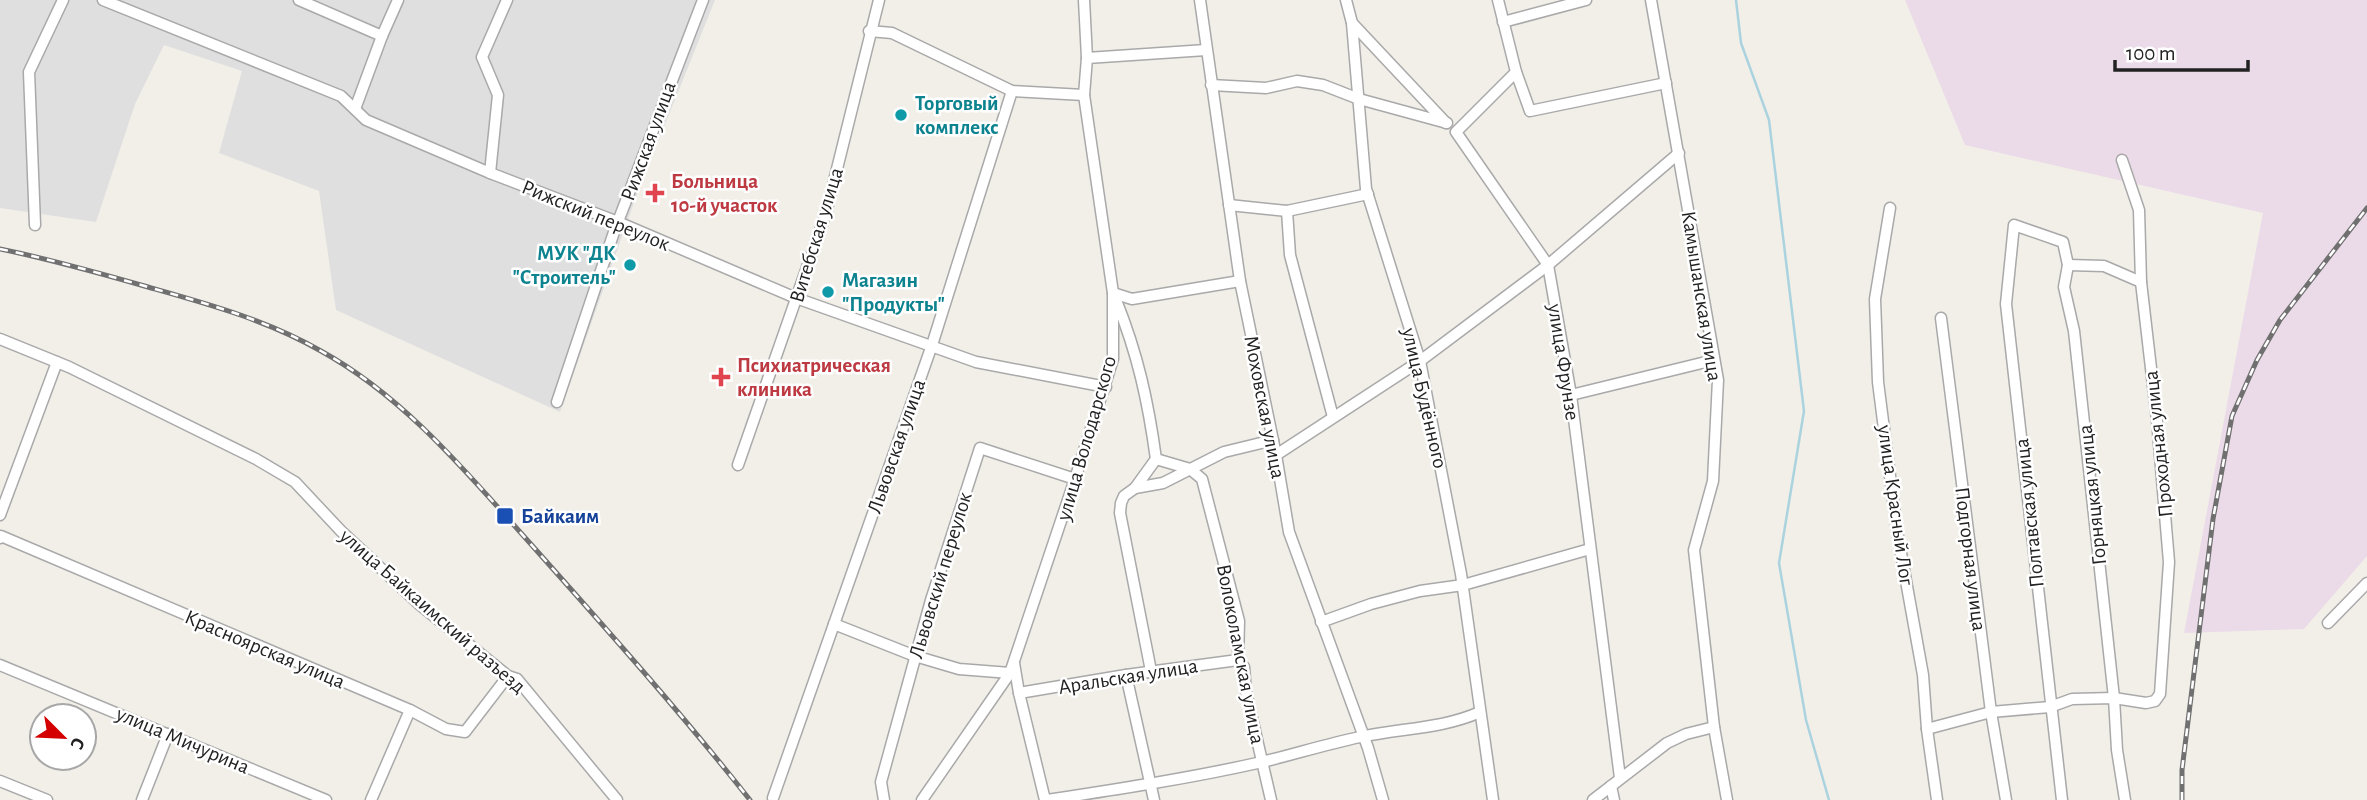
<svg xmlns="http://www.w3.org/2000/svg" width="2367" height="800" viewBox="0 0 2367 800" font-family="'Alegreya Sans',sans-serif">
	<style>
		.residential { fill: #e0dfdf }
		.industrial { fill: #ebdbe8 }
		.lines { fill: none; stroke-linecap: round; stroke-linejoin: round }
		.stream { stroke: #aad3df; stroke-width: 2.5 }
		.street-casing { stroke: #a9a9a9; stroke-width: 13 }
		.street { stroke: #fff; stroke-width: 10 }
		.rail-casing { stroke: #707070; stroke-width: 5 }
		.rail { stroke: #fff; stroke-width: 2.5; stroke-dasharray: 8; stroke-linecap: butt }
		.culture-dot { fill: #0f9aa8; stroke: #fff; stroke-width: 2.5 }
		.health-dot { fill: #e0444e; stroke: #fff; stroke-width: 2.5 }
		.transit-dot { fill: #1a4fb4; stroke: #fff; stroke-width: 2.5 }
		.labels { text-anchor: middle; stroke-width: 5; stroke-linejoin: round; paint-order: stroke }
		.culture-label { font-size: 21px; font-weight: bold; fill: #0d838f; stroke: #fff; text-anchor: start }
		.street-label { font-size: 21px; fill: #222; stroke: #fff }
		.health-label { font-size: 21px; font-weight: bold; fill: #be3a42; stroke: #fff; text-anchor: start }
		.transit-label { font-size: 21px; font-weight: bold; fill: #164399; stroke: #fff; text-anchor: start }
	</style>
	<rect width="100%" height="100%" fill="#f2efe9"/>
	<path class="residential" d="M0,0H715L637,194L560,412L336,310L319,191L219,153L242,71L164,45L135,104L96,222L0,208Z"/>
	<path class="industrial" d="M1905,0H2367V556L2304,629L2184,633L2263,213L1965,145Z"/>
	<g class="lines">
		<path class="stream" d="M1736,0L1741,43L1769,120L1804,411L1779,563L1806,720L1829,800"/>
		<defs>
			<g id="street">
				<path d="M103,0L341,96L366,120L490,173L618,222L796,298L976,362L1106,387"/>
				<path d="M299,0L382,36"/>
				<path d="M1200,0L1240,281L1276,455L1289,532L1368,748L1383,800"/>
				<path d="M1346,0L1352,23L1366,189L1420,361L1461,574L1493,800"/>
				<path d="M1498,0L1516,72L1456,132L1548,265L1571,395L1620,778"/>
				<path d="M1651,0L1718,380L1713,481L1694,550L1714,727L1727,800"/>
				<path d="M1503,22L1586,0"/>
				<path d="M1352,23L1446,123"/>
				<path d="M869,31L892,33L1012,91L1084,95"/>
				<path d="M1087,58L1206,50"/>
				<path d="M1516,72L1530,111L1666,83"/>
				<path d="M1211,85L1266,88L1297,81L1323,85L1359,99L1447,123"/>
				<path d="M355,109L382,36L398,0"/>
				<path d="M490,173L498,95L482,57L507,0"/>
				<path d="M1229,205L1287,211L1368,194"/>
				<path d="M1890,208L1875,299L1878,382L1897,531L1923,675L1927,729L1937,800"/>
				<path d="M1287,211L1290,255L1333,417"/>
				<path d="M35,225L29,72L63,0"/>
				<path d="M2068,265L2104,266L2141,282"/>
				<path d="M1113,293L1132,299L1240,281"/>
				<path d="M1116,300C1138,355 1148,401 1156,459L1190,469L1202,479L1239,621L1238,660L1244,667L1246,692L1271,800"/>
				<path d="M1941,318L1991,712L2006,800"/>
				<path d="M0,339L69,367L256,459L295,482L341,531L420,605L508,676L517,679L617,800"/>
				<path d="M1571,395L1714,360"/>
				<path d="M557,402L614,232L703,0"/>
				<path d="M1276,455L1420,361L1548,265L1679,153"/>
				<path d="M738,465L826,213L879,0"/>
				<path d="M1135,488L1163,483L1224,452L1273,440"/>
				<path d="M0,515L57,362"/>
				<path d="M0,538L1,536L410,710L446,729L465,732L508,676"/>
				<path d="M1321,622L1371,604L1420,591L1463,585L1590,549"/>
				<path d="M2328,623L2367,583"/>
				<path d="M834,624L915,656L959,669L1010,673"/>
				<path d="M1014,663L1019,693L1045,800"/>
				<path d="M0,665L326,800"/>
				<path d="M1151,671L1120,513L1121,503L1124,496L1135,488L1156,459"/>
				<path d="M1126,675L1154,800"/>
				<path d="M1019,693L1126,675L1238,660"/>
				<path d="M1927,729L1991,712L2050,707L2072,699L2114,698L2146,703L2155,701L2160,694L2169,562L2157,420L2141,282L2139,210L2122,160"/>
				<path d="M0,781L47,800"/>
				<path d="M1611,786L1614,800"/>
				<path d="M773,798L932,345L1012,91"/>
				<path d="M142,800L168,734"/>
				<path d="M371,800L410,710"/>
				<path d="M884,800L881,782L931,600L980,448L1075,479"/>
				<path d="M922,800L1010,673L1075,479L1113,359V293L1084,95L1087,58L1084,0"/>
				<path d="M1047,800C1119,789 1191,778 1262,762C1295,754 1327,744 1360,737C1401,728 1442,729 1480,712"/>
				<path d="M1593,800L1667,743L1686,734L1714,727"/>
				<path d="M2062,800L2006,304L2014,225L2063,242L2068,265L2064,287L2074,331L2114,698L2117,750L2125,800"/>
			</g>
		</defs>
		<use href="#street" class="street-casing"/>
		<use href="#street" class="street"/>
		<defs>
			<g id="rail">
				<path d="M0,249C50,259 99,273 148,287C208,304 267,320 321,351C408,399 471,478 537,551C610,633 682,714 750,800"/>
				<path d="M2182,800V770L2213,519L2232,416L2257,360L2280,320L2367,208"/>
			</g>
		</defs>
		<use href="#rail" class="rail-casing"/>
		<use href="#rail" class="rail"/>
	</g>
	<g class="culture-dot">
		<circle cx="901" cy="115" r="7"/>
		<circle cx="630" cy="265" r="7"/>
		<circle cx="828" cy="292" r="7"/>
	</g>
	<g class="health-dot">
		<path d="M651.5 182.5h7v7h7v7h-7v7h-7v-7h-7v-7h7z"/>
		<path d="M717.5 366.5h7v7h7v7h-7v7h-7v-7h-7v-7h7z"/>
	</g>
	<rect class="transit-dot" x="496" y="507" width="18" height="18" rx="3.5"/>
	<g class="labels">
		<g class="culture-label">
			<text x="915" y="110">Торговый<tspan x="915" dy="24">комплекс</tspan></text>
			<text x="616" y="260" text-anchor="end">МУК "ДК<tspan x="616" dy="24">"Строитель"</tspan></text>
			<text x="842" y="287">Магазин<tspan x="842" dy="24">"Продукты"</tspan></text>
		</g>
		<g class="street-label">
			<text transform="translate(648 141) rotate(-70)" y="7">Рижская улица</text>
			<text transform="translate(596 215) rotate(22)" y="7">Рижский переулок</text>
			<text transform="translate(816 235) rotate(-73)" y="7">Витебская улица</text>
			<text transform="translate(1702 296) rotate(81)" y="7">Камышанская улица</text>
			<text transform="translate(1564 362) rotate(81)" y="7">улица Фрунзе</text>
			<text transform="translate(1425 398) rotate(77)" y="7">улица Будённого</text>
			<text transform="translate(1265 407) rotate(79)" y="7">Моховская улица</text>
			<text transform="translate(1086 438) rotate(-74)" y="7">улица Володарского</text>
			<text transform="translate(2158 444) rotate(-96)" y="7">Проходная улица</text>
			<text transform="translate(896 446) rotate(-71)" y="7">Львовская улица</text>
			<text transform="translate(2092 495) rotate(-96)" y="7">Горняцкая улица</text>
			<text transform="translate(1896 505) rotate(82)" y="7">улица Красный Лог</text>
			<text transform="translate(2029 513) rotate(-96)" y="7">Полтавская улица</text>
			<text transform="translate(1971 559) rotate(83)" y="7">Подгорная улица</text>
			<text transform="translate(940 575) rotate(-73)" y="7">Львовский переулок</text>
			<text transform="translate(433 611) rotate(41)" y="7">улица Байкаимский разъезд</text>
			<text transform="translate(265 649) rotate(23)" y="7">Красноярская улица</text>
			<text transform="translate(1241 654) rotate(79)" y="7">Волоколамская улица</text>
			<text transform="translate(1128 676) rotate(-9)" y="7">Аральская улица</text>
			<text transform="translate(183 740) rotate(23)" y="7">улица Мичурина</text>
		</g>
		<g class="health-label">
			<text x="671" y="188">Больница<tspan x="671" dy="24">10-й участок</tspan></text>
			<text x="737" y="372">Психиатрическая<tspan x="737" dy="24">клиника</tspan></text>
		</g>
		<g class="transit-label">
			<text x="521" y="523">Байкаим</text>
		</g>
	</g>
	<g transform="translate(63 737) rotate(114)"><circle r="33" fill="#ffffff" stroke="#a7a7a7" stroke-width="2"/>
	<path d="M0-5L12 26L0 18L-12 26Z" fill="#d40000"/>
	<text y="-10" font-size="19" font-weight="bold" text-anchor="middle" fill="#222222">С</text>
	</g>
	<path d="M2115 60v10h133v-10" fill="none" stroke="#222222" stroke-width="3.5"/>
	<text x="2126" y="60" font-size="21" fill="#222222" stroke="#ffffff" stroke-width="5" paint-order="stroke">100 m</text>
</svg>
